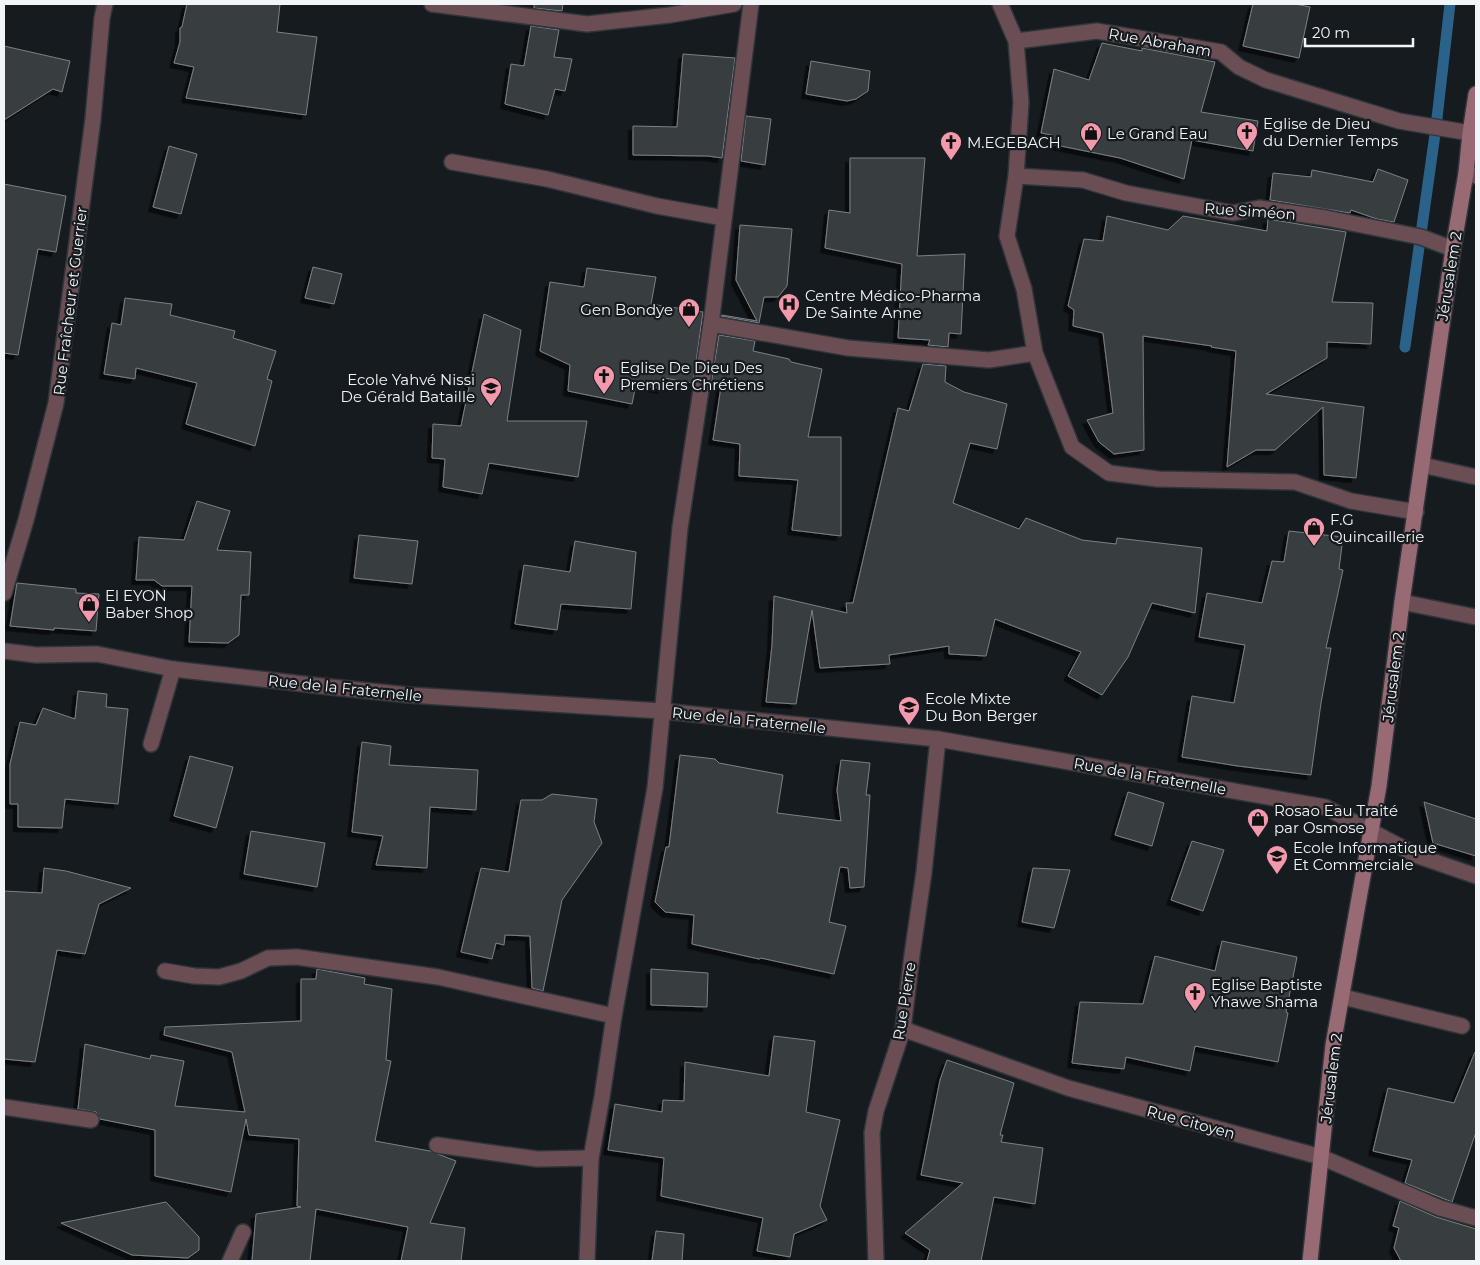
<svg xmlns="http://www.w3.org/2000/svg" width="1480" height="1265" font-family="Montserrat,sans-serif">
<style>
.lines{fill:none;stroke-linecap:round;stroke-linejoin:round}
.stream{stroke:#2b628a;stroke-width:11}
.building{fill:#373c41;stroke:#7a8187;filter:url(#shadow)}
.lane-casing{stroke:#30353a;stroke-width:18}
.street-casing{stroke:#30353a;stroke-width:18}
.secondary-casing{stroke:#30353a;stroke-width:18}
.lane{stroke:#6a4e53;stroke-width:15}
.street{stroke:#6a4e53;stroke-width:15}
.secondary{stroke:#986a73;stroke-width:15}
.labels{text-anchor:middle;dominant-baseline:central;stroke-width:4.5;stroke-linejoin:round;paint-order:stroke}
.street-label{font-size:15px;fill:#f1f5f8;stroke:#161b20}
.poi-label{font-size:15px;fill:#f1f5f8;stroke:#161b20;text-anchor:start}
</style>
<defs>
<filter id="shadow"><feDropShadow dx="-4.5" dy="4.5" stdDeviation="0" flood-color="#0009"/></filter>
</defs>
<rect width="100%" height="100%" fill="#161b20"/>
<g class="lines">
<!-- stream -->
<path class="stream" d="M1405,347L1436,127L1450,4"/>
</g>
<!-- building -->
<g class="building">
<path d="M187,4H280L277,32L317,37L306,115L186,98L194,67L174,63L180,42V28L182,27Z"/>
<path d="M534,4H563L562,11L534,8Z"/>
<path d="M1253,4H1295L1310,7L1299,58L1243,46Z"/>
<path d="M531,26L559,30L554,57L572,59L565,91L555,89L548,115L505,104L511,64L524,66Z"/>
<path d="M1102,43L1142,51V48L1215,62L1201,112L1258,121L1253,151L1192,140L1184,179L1120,158L1051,144L1052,135L1041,133L1054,69L1089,80Z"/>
<path d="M4,46L70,61L62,92L53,89L4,120Z"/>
<path d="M683,54L735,58L722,158L708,156L633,155V126L677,127Z"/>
<path d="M811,61L870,71L868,91L856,99L847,101L806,94Z"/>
<path d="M746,116L771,119L765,165L741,161Z"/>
<path d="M169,146L197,154L181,214L153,207Z"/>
<path d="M850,158H925L917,256L965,254L961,334L949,333L948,347L928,345L930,340L898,338L902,264L825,248L829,210L850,213Z"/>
<path d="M1378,169L1408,180L1394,222L1377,219L1351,210L1350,213L1270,200L1273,173L1311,177L1312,170L1373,182Z"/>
<path d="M4,184L66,196L56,252L38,249L18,355L4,353Z"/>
<path d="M1107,216L1168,230L1183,216L1267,231L1268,219L1346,232L1332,302L1373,303L1371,344L1327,342V358L1266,394L1364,407L1356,478L1324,475L1323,407L1275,450H1256L1227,467L1236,351L1211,347L1212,346L1143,336L1144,450L1114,454L1099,442L1087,420L1113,413L1103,333L1073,326L1074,310L1068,306L1084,239L1103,241Z"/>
<path d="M740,225L792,229L787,286L778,297H764L759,323L721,316L722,315L757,321L736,280Z"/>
<path d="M313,267L342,274L334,304L305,298Z"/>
<path d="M587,268L656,277L651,304L703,312L693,383L664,378L662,389L636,384L632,404L568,391L570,365L540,351L550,282L584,287Z"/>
<path d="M125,298L172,304L170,315L235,331L233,338L276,351L267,379L272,381L255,446L186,424L197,383L136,368L135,379L104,374L112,323L121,325Z"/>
<path d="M484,314L521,330L507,421H587L578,477L489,463L482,494L443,487L445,459L432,458L433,424L461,426Z"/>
<path d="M719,335L755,341L753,351L789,359L791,362L822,369L808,437H841V536L792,530L798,480L739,476L740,444L713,440L721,387L711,385Z"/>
<path d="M923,364L946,366L945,382L964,392L1007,404L997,449L970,443L953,503L1019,529L1026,518L1082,540L1116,544L1117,538L1202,548L1195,613L1152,603L1128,657L1102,695L1068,676L1081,652L995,619L986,656L949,654V646L889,655L890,664L820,668L812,610L796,704L766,702L772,645L774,596L847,613L846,603H853L898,408L909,411Z"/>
<path d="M197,501L230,511L217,550L251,552L249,595H241L239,635L228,643L189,642L192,586H162L154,580H136L139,537L184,540Z"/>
<path d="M1289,531L1343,537L1339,569L1343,570L1326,648H1331L1321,703L1311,775L1238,766L1182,757L1192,696L1234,703L1245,645L1199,637L1207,593L1262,603L1272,561L1284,562Z"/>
<path d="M359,535L418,541L412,584L354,578Z"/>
<path d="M575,541L636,552L631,609L561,604L557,630L515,624L524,565L570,572Z"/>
<path d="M17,583L76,589V593L99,594L96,631L54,628V630L10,626Z"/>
<path d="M78,691L107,694L106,707L128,709L118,804L65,799L62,828L18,827V804H10V764L20,722L36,725L43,708L75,719Z"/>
<path d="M362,742L391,746L389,765L478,770L476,810L430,807L427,868L376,865L383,836L352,832Z"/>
<path d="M680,755L715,759L719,763L783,775L777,813L841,821L837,790L841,760L870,763L866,795H870L864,887L850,888L848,868L840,867L829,922L846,926L834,974L761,958L759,959L692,944L694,915L665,912L655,902L666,847H669Z"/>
<path d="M190,756L233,767L216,828L174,816Z"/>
<path d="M1128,792L1164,803L1152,846L1115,835Z"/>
<path d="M552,794L597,799L594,822L602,843L562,900L543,991L532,988L530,936L505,935L504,945L496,943L492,959L461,952L481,868L509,872L521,800H542Z"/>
<path d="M1424,802L1476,819V856L1433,843Z"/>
<path d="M251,831L325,843L317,887L244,874Z"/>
<path d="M1192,841L1224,850L1203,911L1171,900Z"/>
<path d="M44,868L66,871L131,888L99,904L85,954L57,950L35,1062L4,1059V891L42,893Z"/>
<path d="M1033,868L1070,870L1054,928L1022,922Z"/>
<path d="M1222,941L1297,957L1286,1012L1288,1013L1278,1062L1195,1046L1190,1071L1126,1057L1124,1069L1072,1063L1080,1002L1143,1004L1155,956L1215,971Z"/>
<path d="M317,969L365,978L364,984L392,989L386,1060L391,1061L375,1141L430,1151L456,1161L430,1223L465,1228L461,1261H401L408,1227L316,1209L310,1261H252L256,1214L301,1207L297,1206L299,1139L249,1135L246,1119L231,1192L155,1176V1130L100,1119L96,1112L78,1109L85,1044L150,1059L151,1055L184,1061L175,1106L245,1112L232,1052L164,1035L165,1027L301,1021V979H316Z"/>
<path d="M651,969L708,973L707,1007L651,1005Z"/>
<path d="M774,1036L815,1041L806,1112L840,1120L820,1206L827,1220L794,1234L790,1257L757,1251L763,1218L661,1196L664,1158L608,1150L615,1104L662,1112L663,1100L684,1101L685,1062L769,1076Z"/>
<path d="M1475,1052H1476V1132L1452,1202L1405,1183L1412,1160L1373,1151L1388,1088L1454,1103Z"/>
<path d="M947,1060L1014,1083L1000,1135H1003L1001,1142L1043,1148L1035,1204L994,1197L981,1261H927L930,1250L905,1233L963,1183L921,1175L940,1080Z"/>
<path d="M1400,1201L1436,1217L1476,1229V1261H1401L1394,1248L1399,1228L1393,1226Z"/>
<path d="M166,1202L199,1237V1250L188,1258L132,1255L61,1223Z"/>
<path d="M656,1231L684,1234L682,1261H652Z"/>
</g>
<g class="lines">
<!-- lane casing -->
<g class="lane-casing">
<g id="lane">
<path d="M151,744L173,669"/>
<path d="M1343,997L1462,1026"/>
<path d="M4,1107L91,1120"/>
<path d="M230,1261L243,1232"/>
</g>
</g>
<!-- street casing -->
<g class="street-casing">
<g id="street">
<path d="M432,4L587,24L670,15L734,4"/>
<path d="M1000,4L1016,41L1021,102L1016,176L1007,236L1024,289L1035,353L1072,447L1109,473L1158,479L1295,482L1351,501L1416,512"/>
<path d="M1016,41L1097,31L1221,52L1239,67L1266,80L1399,121L1470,133"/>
<path d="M452,162L547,179L657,206L724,218"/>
<path d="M1466,173L1476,176"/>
<path d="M1016,176L1083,180L1126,193L1233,213L1259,208L1326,218L1421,237L1453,249"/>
<path d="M711,324L848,348L989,360L1035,353"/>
<path d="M1422,465L1476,477"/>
<path d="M4,593L26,520L56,403L93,119L102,18L105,4"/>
<path d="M1402,602L1476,617"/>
<path d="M4,651L36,655L97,654L173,669L321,686L409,695L662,711L938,739L1325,807L1418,856L1476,876"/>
<path d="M165,971L194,976L219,977L241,971L268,958L297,957L438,977L614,1016"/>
<path d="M903,1029L1068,1088L1321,1157L1440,1208L1476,1218"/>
<path d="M437,1145L537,1159L591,1158"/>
<path d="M587,1261L591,1158L602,1097L614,1016L655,788L680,528L711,324L751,4"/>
<path d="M876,1261L872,1133L876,1111L903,1029L912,955L924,872L938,739"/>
</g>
</g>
<!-- secondary casing -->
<g class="secondary-casing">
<path id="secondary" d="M1310,1261L1333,1045L1379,786L1402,602L1453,249L1466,173L1470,133L1476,94"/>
</g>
<!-- lane -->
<use href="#lane" class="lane"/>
<!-- street -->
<use href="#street" class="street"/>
<!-- secondary -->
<use href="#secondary" class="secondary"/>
</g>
<!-- icons -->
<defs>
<g id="church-pin" transform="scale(1.125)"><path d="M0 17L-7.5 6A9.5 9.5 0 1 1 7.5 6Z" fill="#f29aac" stroke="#161b20"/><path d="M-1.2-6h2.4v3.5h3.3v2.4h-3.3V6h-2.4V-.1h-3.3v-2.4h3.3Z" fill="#111"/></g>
<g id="shop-pin" transform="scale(1.125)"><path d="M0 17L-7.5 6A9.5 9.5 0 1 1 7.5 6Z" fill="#f29aac" stroke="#161b20"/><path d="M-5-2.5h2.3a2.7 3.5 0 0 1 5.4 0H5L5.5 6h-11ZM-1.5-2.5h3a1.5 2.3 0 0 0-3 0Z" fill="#111"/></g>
<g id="hospital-pin" transform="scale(1.125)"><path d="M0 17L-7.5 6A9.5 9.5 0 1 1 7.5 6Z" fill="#f29aac" stroke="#161b20"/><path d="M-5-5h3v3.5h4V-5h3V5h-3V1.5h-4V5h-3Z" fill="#111"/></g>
<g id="school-pin" transform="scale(1.125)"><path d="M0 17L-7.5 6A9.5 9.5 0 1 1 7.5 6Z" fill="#f29aac" stroke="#161b20"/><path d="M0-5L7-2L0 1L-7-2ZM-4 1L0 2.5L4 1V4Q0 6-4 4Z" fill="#111"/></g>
<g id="university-pin" transform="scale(1.125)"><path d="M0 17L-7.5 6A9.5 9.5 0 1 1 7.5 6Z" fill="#f29aac" stroke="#161b20"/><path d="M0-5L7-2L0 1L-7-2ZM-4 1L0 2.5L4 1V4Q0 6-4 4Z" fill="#111"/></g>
</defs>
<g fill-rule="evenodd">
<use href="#church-pin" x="1247" y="132"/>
<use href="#shop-pin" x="1091" y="133"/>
<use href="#church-pin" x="951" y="142"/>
<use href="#hospital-pin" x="789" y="304"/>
<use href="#shop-pin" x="689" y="309"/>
<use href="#church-pin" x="604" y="376"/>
<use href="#school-pin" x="491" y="388"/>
<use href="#shop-pin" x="1314" y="528"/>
<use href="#shop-pin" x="89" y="604"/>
<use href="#school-pin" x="909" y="707"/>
<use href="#shop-pin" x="1258" y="819"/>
<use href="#university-pin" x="1277" y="856"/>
<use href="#church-pin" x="1195" y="993"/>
</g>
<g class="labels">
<!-- street labels -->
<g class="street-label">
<text transform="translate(1160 42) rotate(10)">Rue Abraham</text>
<text transform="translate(1250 211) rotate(4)">Rue Siméon</text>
<text transform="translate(1449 276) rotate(-81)">Jérusalem 2</text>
<text transform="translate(70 301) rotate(-83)">Rue Fraîcheur et Guerrier</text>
<text transform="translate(1393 677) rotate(-83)">Jérusalem 2</text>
<text transform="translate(345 688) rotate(6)">Rue de la Fraternelle</text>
<text transform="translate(749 720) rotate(6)">Rue de la Fraternelle</text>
<text transform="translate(1150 776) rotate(10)">Rue de la Fraternelle</text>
<text transform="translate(904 1001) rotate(-81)">Rue Pierre</text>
<text transform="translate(1331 1078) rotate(-83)">Jérusalem 2</text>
<text transform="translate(1191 1122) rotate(15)">Rue Citoyen</text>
</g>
<!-- poi labels -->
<g class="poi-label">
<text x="1263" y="123">Eglise de Dieu<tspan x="1263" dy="17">du Dernier Temps</tspan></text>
<text x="1107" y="133">Le Grand Eau</text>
<text x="967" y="142">M.EGEBACH</text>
<text x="805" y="295">Centre Médico-Pharma<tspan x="805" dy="17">De Sainte Anne</tspan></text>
<text x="673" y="309" text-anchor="end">Gen Bondye</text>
<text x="620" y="367">Eglise De Dieu Des<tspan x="620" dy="17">Premiers Chrétiens</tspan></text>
<text x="475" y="379" text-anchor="end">Ecole Yahvé Nissi<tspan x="475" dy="17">De Gérald Bataille</tspan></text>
<text x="1330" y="519">F.G<tspan x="1330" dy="17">Quincaillerie</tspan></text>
<text x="105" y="595">El EYON<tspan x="105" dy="17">Baber Shop</tspan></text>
<text x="925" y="698">Ecole Mixte<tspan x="925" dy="17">Du Bon Berger</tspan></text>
<text x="1274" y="810">Rosao Eau Traité<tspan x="1274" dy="17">par Osmose</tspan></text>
<text x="1293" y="847">Ecole Informatique<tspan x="1293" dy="17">Et Commerciale</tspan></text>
<text x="1211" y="984">Eglise Baptiste<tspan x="1211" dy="17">Yhawe Shama</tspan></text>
</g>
</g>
<!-- border -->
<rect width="1480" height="1265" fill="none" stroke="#f1f5f8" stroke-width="10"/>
<!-- scale -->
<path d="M1305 38v8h108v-8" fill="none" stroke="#f1f5f8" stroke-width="2.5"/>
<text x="1312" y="38" font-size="15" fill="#f1f5f8" stroke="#161b20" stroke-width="4" paint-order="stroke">20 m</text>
</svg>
